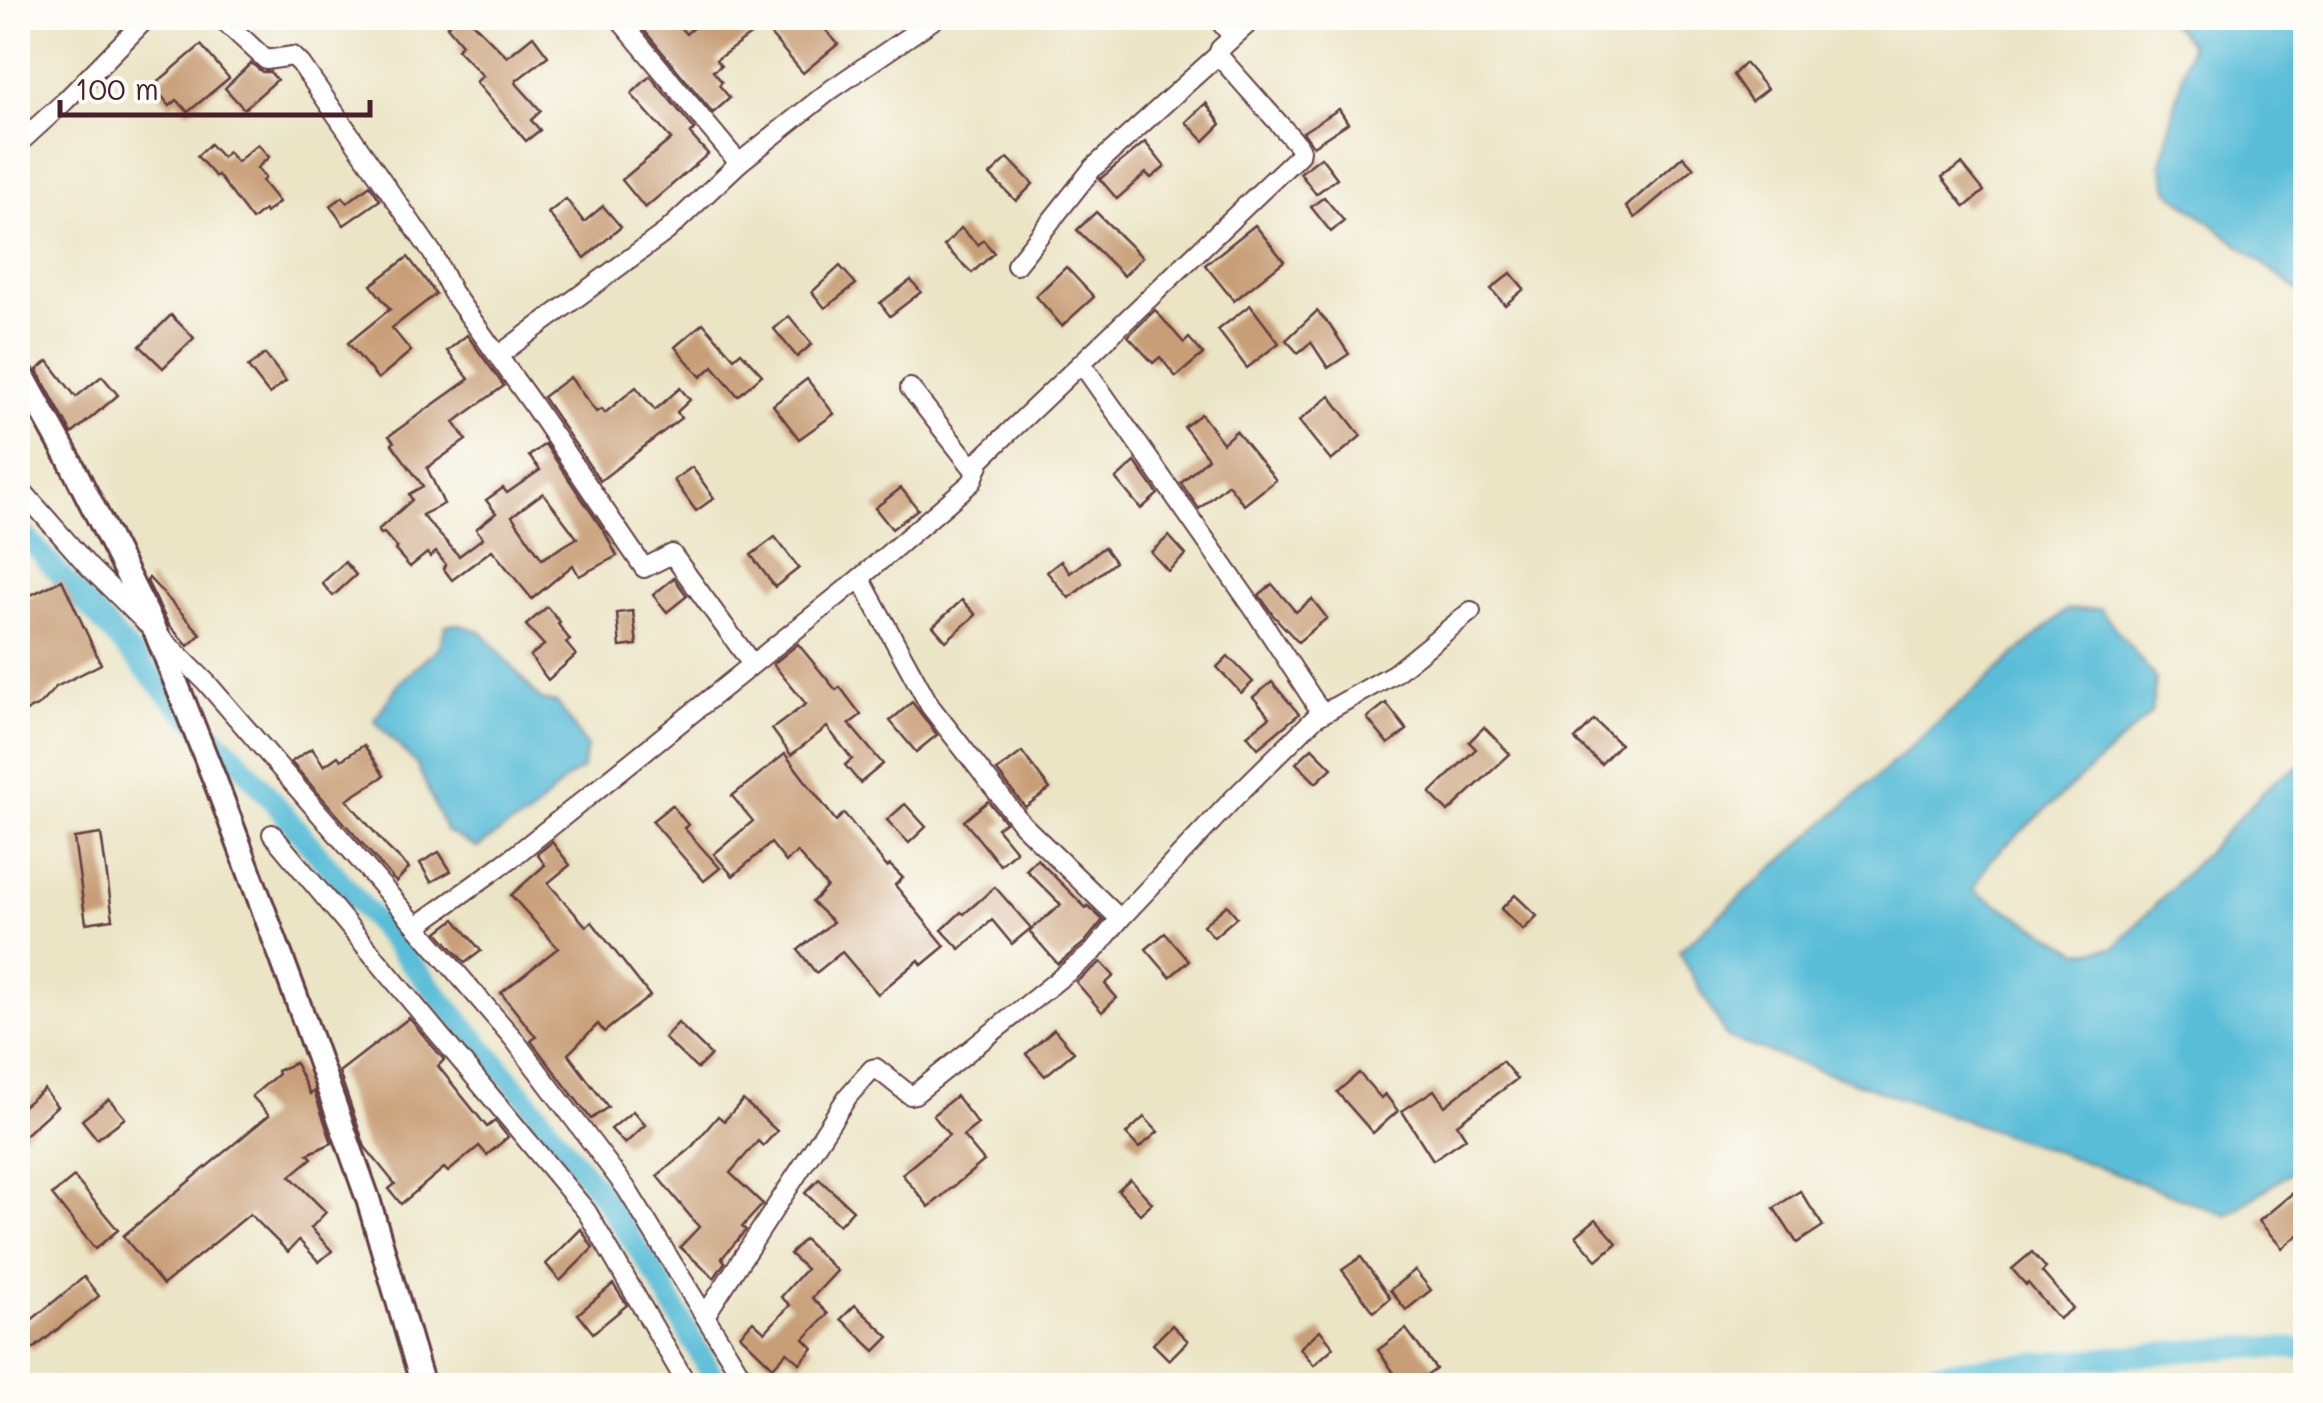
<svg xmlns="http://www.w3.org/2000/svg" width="2323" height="1403" font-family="Mali,sans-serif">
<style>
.water{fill:#5abdd8;stroke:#526e82;stroke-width:2.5}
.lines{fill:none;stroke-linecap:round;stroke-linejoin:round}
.canal{stroke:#5abdd8;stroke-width:22}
.building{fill:#c89e77;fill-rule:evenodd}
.minor-casing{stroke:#623d42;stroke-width:22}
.tertiary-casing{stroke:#623d42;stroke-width:28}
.minor{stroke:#fff;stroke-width:18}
.tertiary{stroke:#fff;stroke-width:22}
</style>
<rect width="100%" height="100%" fill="#fdfcf7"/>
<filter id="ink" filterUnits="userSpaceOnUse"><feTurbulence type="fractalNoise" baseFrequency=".01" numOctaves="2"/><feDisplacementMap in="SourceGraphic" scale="20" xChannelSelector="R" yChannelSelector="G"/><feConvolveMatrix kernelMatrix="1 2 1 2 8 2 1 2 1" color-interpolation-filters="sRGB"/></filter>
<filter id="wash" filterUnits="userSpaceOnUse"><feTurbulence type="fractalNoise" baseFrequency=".0048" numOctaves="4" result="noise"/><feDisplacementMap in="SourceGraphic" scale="40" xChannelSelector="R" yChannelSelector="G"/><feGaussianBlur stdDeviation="2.25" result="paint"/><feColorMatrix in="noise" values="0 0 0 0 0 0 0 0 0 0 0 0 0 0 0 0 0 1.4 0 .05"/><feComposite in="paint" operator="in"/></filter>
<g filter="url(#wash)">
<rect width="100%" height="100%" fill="#ebe4c5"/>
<!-- water -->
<g class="water">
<path d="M2162,18H2305V296L2169,191L2161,163L2190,45L2178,29Z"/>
<path d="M2100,609L2156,679L2151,714L1991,859L1973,890L2080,952L2114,948L2276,779L2305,764V1163L2227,1215L2068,1156L1727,1038L1679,951L2066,610Z"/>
<path d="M456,624L481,631L541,700L557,703L587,747L582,769L566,779L528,817L506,828L477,848L446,831L417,765L374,720L400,682L440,646L446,625Z"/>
</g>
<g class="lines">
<!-- canal -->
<g class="canal">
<path d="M18,528L172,699L233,754L528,1101L601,1195L656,1275L718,1386"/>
<path d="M1812,1386L1989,1367L2240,1347L2306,1349"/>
</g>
</g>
<g id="blocks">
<!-- building -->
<g class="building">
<path d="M457,18H468L507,57L533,36L548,56L517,80L516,83L541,111L531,120L540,130L526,141L476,82L483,76L457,49L462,44L447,26Z"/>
<path d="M634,18H672L686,34L704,18H815L838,44L803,73L763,26L716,60L721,66L713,71L722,82L719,85L730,98L713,113Z"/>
<path d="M201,45L229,78L188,112L177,100L170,106L153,86Z"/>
<path d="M251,63L262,72H270L277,80L244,109L225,88Z"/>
<path d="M1745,63L1767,89L1751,101L1733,75Z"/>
<path d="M650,76L695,130L690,134L708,154L645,208L622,180L671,139L631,94Z"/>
<path d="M1206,103L1221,124L1204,141L1186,122Z"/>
<path d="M1339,109L1348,123L1313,146L1303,132Z"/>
<path d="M1145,142L1165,167L1151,178L1146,173L1117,199L1100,179Z"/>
<path d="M210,144L222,157L228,152L237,162L258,144L269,157L257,168L265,178L262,181L279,202L266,213L264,210L252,220L218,175L216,177L197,156Z"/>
<path d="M1683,156L1694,168L1635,218L1626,207Z"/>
<path d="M1321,157L1337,178L1316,194L1300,173Z"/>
<path d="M1008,158L1033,184L1016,201L990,175Z"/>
<path d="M1962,164L1984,191L1965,207L1942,177Z"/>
<path d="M370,185L380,200L344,225L330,206L343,197L347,203Z"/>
<path d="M1324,197L1344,221L1331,232L1311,207Z"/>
<path d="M566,199L584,222L603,206L621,227L585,258L548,213Z"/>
<path d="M1096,212L1142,257L1124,276L1077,230Z"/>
<path d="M1255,225L1284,261L1234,301L1205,265Z"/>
<path d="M961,228L978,245L983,240L994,253L972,273L944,246Z"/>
<path d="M408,257L436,294L392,328L411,351L378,379L348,343L390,309L371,285Z"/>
<path d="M840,266L856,284L825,308L812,292Z"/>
<path d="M1066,267L1094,297L1062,326L1036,296Z"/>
<path d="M1511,273L1524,289L1505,305L1491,289Z"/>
<path d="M911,280L921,292L890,316L880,303Z"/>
<path d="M1250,305L1279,343L1247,368L1218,330Z"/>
<path d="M1155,310L1184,343L1189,338L1203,354L1176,377L1160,357L1153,363L1128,336Z"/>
<path d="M1317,311L1329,324L1349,354L1328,368L1311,342L1298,353L1286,340Z"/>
<path d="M171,315L194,338L163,368L140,346Z"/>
<path d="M789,316L812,344L797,357L774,329Z"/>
<path d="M703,323L734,358L741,352L762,375L738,396L713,366L701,377L675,347Z"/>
<path d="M467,335L504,386L454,422L466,440L427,468L444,504L422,515L459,556L483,538L476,529L496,513L486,500L503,488L507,493L540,470L529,456L545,444L605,533L617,556L579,576L573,565L532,599L492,550L452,580L443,568L446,565L436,552L430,557L427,553L410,567L395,550L397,548L384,533L381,534L378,530L412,500L409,494L423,486L392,444L394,442L389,436L469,379L447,351ZM543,493L577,538L542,559L512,516Z"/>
<path d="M265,354L286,381L269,394L248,367Z"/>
<path d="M48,361L76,397L102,376L118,395L72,434L37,370Z"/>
<path d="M570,377L596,412L602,409L605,413L636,387L655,410L680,388L690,400L677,412L681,418L600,481L543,397Z"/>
<path d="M807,379L834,414L799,439L773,405Z"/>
<path d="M1330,396L1361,436L1331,461L1299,421Z"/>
<path d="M1201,414L1223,443L1236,431L1276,480L1244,505L1228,484L1199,509L1181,483L1208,458L1184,427Z"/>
<path d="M1135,462L1158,494L1141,509L1116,479Z"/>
<path d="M692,467L714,498L696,511L674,480Z"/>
<path d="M901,488L918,509L892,529L875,508Z"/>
<path d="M1169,536L1186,555L1168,571L1151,552Z"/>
<path d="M775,537L799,568L775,587L751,555Z"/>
<path d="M1104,547L1115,562L1069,598L1047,572L1061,561L1070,573Z"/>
<path d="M345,562L356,575L333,596L322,583Z"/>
<path d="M149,578L201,634L188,646L169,625L147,581Z"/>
<path d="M674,578L687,596L667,612L653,595Z"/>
<path d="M62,580L101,664L56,687L39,705L18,715V601Z"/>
<path d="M1272,584L1296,612L1312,599L1327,618L1298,642L1273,615L1259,595Z"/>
<path d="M962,600L976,615L946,641L933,626Z"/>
<path d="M547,607L560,622L558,624L570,640L566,643L576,655L548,680L530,656L544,645L526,625Z"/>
<path d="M633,611L637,645L620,647L617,613Z"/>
<path d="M798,644L836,690L840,687L861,715L849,724L883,764L860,783L845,765L852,759L827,727L791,755L772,729L806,704L773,664Z"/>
<path d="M1228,656L1253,682L1241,693L1217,667Z"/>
<path d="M1272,682L1299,714L1258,748L1247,735L1270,717L1253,697Z"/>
<path d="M912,702L937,735L916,752L890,721Z"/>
<path d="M1386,703L1407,730L1388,744L1367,718Z"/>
<path d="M1594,720L1620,744L1601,764L1575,740Z"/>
<path d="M1484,727L1510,754L1448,812L1430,793L1476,749L1469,742Z"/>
<path d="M364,745L384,776L347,800L387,847L409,868L396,882L291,762L312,748L324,766L338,756L341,760Z"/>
<path d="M1312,748L1332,768L1316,783L1296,763Z"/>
<path d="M1022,752L1050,789L1025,807L997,771Z"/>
<path d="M785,754L836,821L844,813L887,867L890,865L903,878L895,885L945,946L922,965L919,960L878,994L842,952L816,973L798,950L833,922L812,902L827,887L797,852L786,862L771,843L733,876L714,854L753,821L732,796Z"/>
<path d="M988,801L1005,822L997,828L1016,851L1000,865L964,821Z"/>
<path d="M905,804L926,827L909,843L887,820Z"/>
<path d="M672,805L688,825L684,828L720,868L704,881L652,821Z"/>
<path d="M101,834L113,919L86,923L74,838Z"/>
<path d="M552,842L570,865L548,883L586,926L592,922L650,996L604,1032L598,1024L568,1054L608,1107L591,1119L531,1041L536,1037L501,993L558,948L511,895L545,865L537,854Z"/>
<path d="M439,852L451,871L431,882L420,863Z"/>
<path d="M1037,859L1086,908L1088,906L1103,920L1084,943L1058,964L1029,931L1061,905L1026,870Z"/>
<path d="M995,887L1031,928L1012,944L992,920L960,949L942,930L961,912L964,914Z"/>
<path d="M1515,895L1537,916L1523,930L1501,909Z"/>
<path d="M1227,905L1237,917L1214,937L1203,925Z"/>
<path d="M455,919L481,951L465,963L438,932Z"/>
<path d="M1165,933L1189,961L1170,977L1146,949Z"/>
<path d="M1101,962L1114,976L1105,984L1117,998L1102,1012L1076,982Z"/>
<path d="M409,1018L444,1060L438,1066L487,1127L495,1121L508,1137L487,1155L479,1146L448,1172L444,1168L401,1204L389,1189L395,1184L365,1147L339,1072Z"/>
<path d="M678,1023L711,1055L697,1069L664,1038Z"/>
<path d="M1054,1029L1074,1052L1045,1076L1026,1054Z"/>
<path d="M1502,1061L1517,1079L1457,1124L1466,1138L1433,1160L1402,1111L1434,1090L1445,1106Z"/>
<path d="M295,1063L310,1094L314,1091L332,1143L308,1154L312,1158L290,1176L326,1212L311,1228L332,1251L319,1262L299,1240L288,1252L250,1214L163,1285L123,1236L269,1115L252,1096L278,1074L277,1071Z"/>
<path d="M1359,1073L1381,1098L1385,1094L1398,1111L1373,1133L1337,1092Z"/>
<path d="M44,1089L57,1106L18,1141V1110Z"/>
<path d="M956,1096L978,1124L963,1136L984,1161L929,1207L902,1174L949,1135L933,1115Z"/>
<path d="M109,1099L125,1118L97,1139L82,1120Z"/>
<path d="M743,1100L777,1131L763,1146L758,1141L730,1173L763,1204L742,1227L746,1230L722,1258L725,1262L714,1278L680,1247L699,1227L657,1176L689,1150L718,1116L724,1121Z"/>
<path d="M633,1111L645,1125L625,1144L611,1129Z"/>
<path d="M1144,1117L1158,1132L1139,1148L1126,1134Z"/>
<path d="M74,1177L118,1230L95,1249L52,1195Z"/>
<path d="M819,1179L853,1210L839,1225L805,1193Z"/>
<path d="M1130,1179L1152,1203L1140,1214L1118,1190Z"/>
<path d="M1800,1191L1823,1226L1797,1243L1774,1208Z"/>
<path d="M2294,1192L2306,1206V1229L2282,1248L2259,1221Z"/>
<path d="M1596,1219L1617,1243L1597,1260L1576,1236Z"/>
<path d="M581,1229L593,1248L560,1281L546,1264Z"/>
<path d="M804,1239L837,1271L812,1298L828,1314L804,1339L813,1348L800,1363L787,1352L773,1367L740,1335L753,1321L765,1332L790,1305L781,1297L806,1269L790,1254Z"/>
<path d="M2032,1252L2046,1268L2042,1272L2073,1308L2059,1319L2028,1283L2026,1285L2012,1269Z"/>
<path d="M1361,1257L1390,1298L1374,1312L1342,1270Z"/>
<path d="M1415,1270L1431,1290L1406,1310L1390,1290Z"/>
<path d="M84,1277L99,1296L32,1350L18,1331Z"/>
<path d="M613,1284L627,1305L593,1333L578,1314Z"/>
<path d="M855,1305L889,1337L875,1351L841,1319Z"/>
<path d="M1172,1325L1188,1341L1169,1360L1153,1344Z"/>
<path d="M1406,1329L1436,1369L1413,1386H1403L1378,1350Z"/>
<path d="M1320,1330L1334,1347L1314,1365L1300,1348Z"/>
</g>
</g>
</g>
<g filter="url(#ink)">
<use href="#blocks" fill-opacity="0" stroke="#623d42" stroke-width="2.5"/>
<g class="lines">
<!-- minor casing -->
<g class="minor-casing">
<g id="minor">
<path d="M221,18L266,60L293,56L301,64L433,254L452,292L531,402L644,568L672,554L752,664"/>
<path d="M618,18L739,163"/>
<path d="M1217,18L1232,36"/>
<path d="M18,144L65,101L147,18"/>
<path d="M1016,265L1093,168L1218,55"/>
<path d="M499,355L667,231L739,163L832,89L936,18"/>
<path d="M1082,364L1254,609L1321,712"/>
<path d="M910,388L976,472"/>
<path d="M18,486L89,567L206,682L513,1038L626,1188L748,1386"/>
<path d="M860,578L930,706L1022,824L1120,919"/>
<path d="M272,834L587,1212L688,1386"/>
<path d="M417,926L513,857L860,578L972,482L981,459L1299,155L1300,150L1297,144L1218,55L1220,49L1254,18"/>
<path d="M706,1314L848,1096L872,1069L876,1068L910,1095L915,1094L1093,952L1120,919L1235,797L1315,718L1395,673L1471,611"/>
</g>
</g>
<!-- tertiary casing -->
<g class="tertiary-casing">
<path id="tertiary" d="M18,367L70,461L155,630L216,783L295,994L368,1199L423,1386"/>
</g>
<!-- minor -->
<use href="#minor" class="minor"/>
<!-- tertiary -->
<use href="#tertiary" class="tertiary"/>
</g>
</g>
<!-- margin -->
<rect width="2323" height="1403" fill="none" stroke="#fdfcf7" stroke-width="60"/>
<!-- scale -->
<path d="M60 100v15h310v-15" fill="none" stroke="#4a1f2b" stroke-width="5"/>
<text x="75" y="100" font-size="30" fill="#4a1f2b" stroke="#fdfcf7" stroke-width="8" paint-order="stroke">100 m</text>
</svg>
